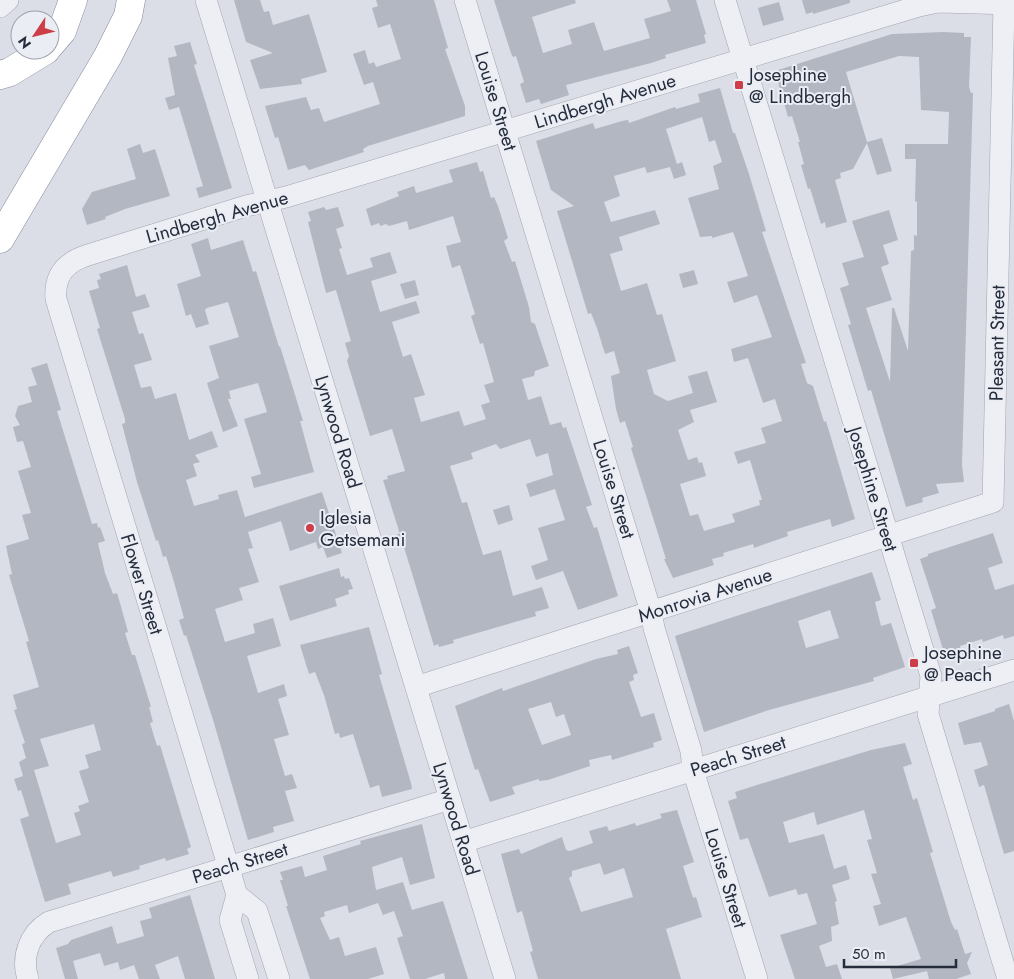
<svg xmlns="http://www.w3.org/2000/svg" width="1014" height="979" font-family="Jost,sans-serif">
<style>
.building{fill:#b3b7c2;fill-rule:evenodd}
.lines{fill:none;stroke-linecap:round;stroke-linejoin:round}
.minor-casing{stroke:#a1a5b0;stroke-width:22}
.highway-casing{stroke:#838b9c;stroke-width:29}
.minor{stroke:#eeeff4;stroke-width:21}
.highway{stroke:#fff;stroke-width:28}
.poi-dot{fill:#cd3e48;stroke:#eaedf4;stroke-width:2}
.labels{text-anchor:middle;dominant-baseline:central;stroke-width:4;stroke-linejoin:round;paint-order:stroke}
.poi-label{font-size:19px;fill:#252c3c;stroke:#eaedf4;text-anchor:start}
.street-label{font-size:19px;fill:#252c3c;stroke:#eaedf4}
</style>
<rect width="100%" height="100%" fill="#dbdee6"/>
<!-- building -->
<g class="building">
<path d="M234,0H260L264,12L269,11L273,25L309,14L327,72L301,79L302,84L260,89L250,60L273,53L246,42Z"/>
<path d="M376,0H434L448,48L445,49L465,106V116L368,146L363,149L364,152L309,170L305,165L288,170L278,137L275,138L265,106L306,97L311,110L319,108L324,122L380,104L373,82L364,85L353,54L365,50L369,64L374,62L376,67L401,59L390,24L378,28L372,8L378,6Z"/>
<path d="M494,0H575L576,3L532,17L543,53L572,44L568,30L594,22L604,51L650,38L644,19L671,11L667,0H696L706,34L704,35L706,43L665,55L666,58L651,63L566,85L569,95L541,104L539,99L526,103L520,84L524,82L516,56L513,57L511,53Z"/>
<path d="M802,0H850V3L813,14V12L806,14Z"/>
<path d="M779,2L784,20L763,26L758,8Z"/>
<path d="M944,32L964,33V37H971L969,87L971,93H973L962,465L964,482L936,484L939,493L922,498L923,502L906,507L871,390L868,391L848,325L851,324L840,288L849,285L842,263L864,257L852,221L889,210L898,240L883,245L889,264L881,267L892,300L866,308L890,382L892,308H894L908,351L911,251L914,250V235L917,236V202L915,201L916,159H905V144H948L949,112L921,110L919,57L899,56L846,72L867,142L882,138L892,171L877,175L867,143L853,169L840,173L841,178L835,180L847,222L826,228L825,222L821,224L810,188L808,189L801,165L804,164L798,142H800L792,116L788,117L775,71L892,34Z"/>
<path d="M190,42L197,64L194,65L232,188L199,198L196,188L203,186L179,107L169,110L165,98L175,95L168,58L177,56L174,46Z"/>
<path d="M720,88L733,133H735L749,174L766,231L762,232L804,357L806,363L801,364L807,383L813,386L824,422L826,421L855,519L832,527L830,519L787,532L788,536L765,544L754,548L753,544L723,553L724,556L712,559L714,565L673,578L664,559H666L631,448L633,447L625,421L620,423L616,409L611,376L620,373L614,351L605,354L597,328L591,313L588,314L557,211L574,206L551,190L536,141L593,123L595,129L622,121L628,120L629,123L675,107L676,109L700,102L698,94ZM702,117L709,142L715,140L722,162L713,166L719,189L688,198L700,237L712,236V238L733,232L736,240L748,276L727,282L734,303L757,295L772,337L731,349L734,362L748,358L763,403L775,399L782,421L761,428L766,443L734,452L738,464L750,460L762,500H759L760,505L732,514L735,522L704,531L698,514L690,516L680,484L706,476L702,462L699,463L697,457L688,460L678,430L694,422L690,410L717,402L707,371L688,376L693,393L668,401L654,394L647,370L676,361L662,314L657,315L647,283L621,291L610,254L623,250L619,237L660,224L655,210L611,222L604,202L620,196L614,176L645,167L647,173L670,167L674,179L686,175L682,162L677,164L666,129Z"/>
<path d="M140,144L143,153L155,149L170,196L125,209L105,217L106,219L87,225L82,209L92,192L136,179L127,149Z"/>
<path d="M477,162L480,172L483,171L491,198L494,197L498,206L508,238L504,241L512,262L515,261L529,307L531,322L535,324L549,366L535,371L534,376L522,379L528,400L541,396L550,425L561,422L563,428L566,427L592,505L586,507L594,528L597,527L618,596L578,610L563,571L536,580L531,566L548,560L538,528L565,520L555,489L530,497L526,484L553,475L548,453L536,457L530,439L500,449L496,444L471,453L473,459L450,466L462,503L467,502L483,555L501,550L513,596L542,587L549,608L535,612L536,616L453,640L454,643L439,647L438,644L434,646L404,547L401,548L397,534H400L383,480L388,479L387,476L405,471L392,429L370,436L347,361L349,356L345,343L351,341L336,290L326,293L308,222L311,221L308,212L324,207L326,210L338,207L344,226L336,229L342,248L339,249L347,275L373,267L370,258L390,252L397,273L371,281L380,312L416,301L420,313L392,322L403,357L411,354L425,395L414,398L421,422L459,411L464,426L486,419L481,405L490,402L484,385L494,382L483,343L480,344L471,316L475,314L460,265L452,268L446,246L461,242L453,216L409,230L407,221L389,226L386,224L380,226L379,223L371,226L366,209L399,196L397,192L414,186L416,193L453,182L449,170Z"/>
<path d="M208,238L211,250L243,240L253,272L256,271L279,347L280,346L303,421H300L314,472L254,488L251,477L261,474L244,419L267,412L258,383L229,391L231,399H228L238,426L223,432L207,383L219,378L209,346L239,337L228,302L207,308L205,310L209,324L196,328L191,314L186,316L177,284L201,276L191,244Z"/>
<path d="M127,265L136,297L145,294L150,307L132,312L139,334L143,333L152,360L134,365L141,388L151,386L155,399L176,393L189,440L212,431L218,447L195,455L200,462L193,464L197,476L186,480L194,506L219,499L218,495L237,490L245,517L322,492L342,553L327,558L323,547L318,549L316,542L290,551L281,521L248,532L253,548L248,549L259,582L239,588L243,600L215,609L225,642L255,633L253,624L273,618L281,646L247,656L258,693L284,684L287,696L278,699L289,735L274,739L285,776L292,774L297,788L285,791L294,821L273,827L274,832L248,840L214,723L186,635L184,636L179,620L184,618L174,582L166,556L163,557L158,540L156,541L137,482L122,424L125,423V419L97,329L100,328L89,291L99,288L97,280L101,279L99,274Z"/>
<path d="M694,270L698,284L683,288L679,274Z"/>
<path d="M415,280L419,295L405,299L400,284Z"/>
<path d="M47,363L59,403L61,410L57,411L92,524L97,523L98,528L100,527L105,541L98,543L105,573L113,594L117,593L120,603L128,632L125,633L132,655H135L151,707H149L153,722L150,723L157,746L160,745L191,847L187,849L189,854L166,861L165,858L139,866L140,869L113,877L111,871L68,884L71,894L45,902L20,819L29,816L21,790L18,791L14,779L23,776L19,762L26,758L22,744L25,743L14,710L17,709L13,695L39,687L26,642L29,641L9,575L12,574L6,546L29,539L22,515L31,513L18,471L31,467L23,441L17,442L13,427L20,425L15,416L18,406L32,402L28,387L37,385L31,368ZM94,724L101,750L85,755L89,768L79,771L89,802L78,806L80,811L74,813L81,835L56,843L34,770L49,766L40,739Z"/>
<path d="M509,505L513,520L498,525L493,510Z"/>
<path d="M993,533L1003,563L988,568L995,590L1014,584V636L1004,639L1003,635L983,642L982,639L960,646L961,651L945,656L931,610L936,608L920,559L928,556V554Z"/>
<path d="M339,568L341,577L344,576L345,579L349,578L353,589L348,590L349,594L335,599L337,606L290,621L279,586Z"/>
<path d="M872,572L881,600L875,602L881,626L891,623L905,667L873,678L874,681L769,710L704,732L675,636ZM830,610L839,638L806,648L798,621Z"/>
<path d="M369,627L382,674L379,675L411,783L412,789L382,797L379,785L370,788L353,734L340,738L339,733L335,734L324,695L315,672L309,674L300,645Z"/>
<path d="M629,646L638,673L633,675L634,680L629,682L641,717L654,713L662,740L653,743L654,747L612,760L611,755L589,760L590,766L548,780L539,781V779L512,787L515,794L490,802L478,769L475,770L455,706L502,688L503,691L506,690L596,659L618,654L617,650ZM551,702L556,717L564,714L571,735L542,745L528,709Z"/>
<path d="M1009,704L1014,721V851L1004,854L984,785L979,787L974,770L988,765L981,742L964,745L958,723L995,711V709Z"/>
<path d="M905,743L912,764L903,767L913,800L917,798L933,852L930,853L951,922L955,930L957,929L965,954L972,952L967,963L971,974L956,979H929L927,971L893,979L890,968L921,959L906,917L879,926L873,906L881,904L871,874L877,873L867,840L872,839L864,810L817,825L814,812L783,822L789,843L824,834L834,869L846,865L850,879L832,885L837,901L835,902L839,924L831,927L832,941L819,946L826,967L837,964L842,979H795L780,935L817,924L807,893L798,895L796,889L769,897L748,838L740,840L728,801L737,798L735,792L760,784L871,750Z"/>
<path d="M677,810L694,862L683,866L693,898L696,897L702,917L666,929L681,979H538L530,952L533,951L522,911L517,913L501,854L519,849L521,854L562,837L566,850L570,851L593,843L589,831L607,826L609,831L635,823L636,826L662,818L660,814ZM600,863L604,875L624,868L633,897L581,912L569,878L572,876V871Z"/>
<path d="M422,824L435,878L410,885L402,857L372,867L376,890L403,882L412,910L443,901L468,979H445L444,973L425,979H410L397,938L403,936L394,911L383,915L378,903L349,913L347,905L324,912L325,916L320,918L330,940L339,937L345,956L376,947L384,974L368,979H310L286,906H288L280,880H283L280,872L302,866L305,877L327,870L323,856L361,844L360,841Z"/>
<path d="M190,895L215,979H185L178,956L155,965L160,979H139L134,965L120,970L118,962L104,966L100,953L73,961L78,979H65L56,948L68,944L71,940L112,926L117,944L144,936L140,921L152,918L149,908Z"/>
</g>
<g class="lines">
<!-- minor casing -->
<g class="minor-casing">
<g id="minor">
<path d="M206,0L505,979"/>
<path d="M465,0L651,612L654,628L691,751L693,770L757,979"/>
<path d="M725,0L931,676L928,714L1008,979"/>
<path d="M0,7L8,0"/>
<path d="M416,687L993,502L1004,4"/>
<path d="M463,842L1014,670"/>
<path d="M237,895L257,911L279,979"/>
<path d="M28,979C21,957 29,934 49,922L450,799"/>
<path d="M248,979L230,920L237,895L56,299C54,275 66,262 88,255L246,206L286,197L919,6L938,2L1014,4"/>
</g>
</g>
<!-- highway casing -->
<g class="highway-casing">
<g id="highway">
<path d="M50,45L62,31L73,0"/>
<path d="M0,75L10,72L46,50"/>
<path d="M0,239L108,56L128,16L131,0"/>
</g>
</g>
<!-- minor -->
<use href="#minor" class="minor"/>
<!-- highway -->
<use href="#highway" class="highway"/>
</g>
<!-- markers -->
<g class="poi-dot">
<rect x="734" y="80" width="10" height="10" rx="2.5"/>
<circle cx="310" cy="528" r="5"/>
<rect x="909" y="658" width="10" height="10" rx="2.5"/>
</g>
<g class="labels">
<!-- poi labels -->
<g class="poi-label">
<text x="749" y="74">Josephine<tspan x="749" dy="22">@ Lindbergh</tspan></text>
<text x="320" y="517">Iglesia<tspan x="320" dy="22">Getsemani</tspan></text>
<text x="924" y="652">Josephine<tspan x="924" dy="22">@ Peach</tspan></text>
</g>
<!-- street labels -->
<g class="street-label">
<text transform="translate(496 101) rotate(73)">Louise Street</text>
<text transform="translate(605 101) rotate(-17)">Lindbergh Avenue</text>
<text transform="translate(217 217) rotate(-16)">Lindbergh Avenue</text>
<text transform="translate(997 343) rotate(-89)">Pleasant Street</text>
<text transform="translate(338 432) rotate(73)">Lynwood Road</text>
<text transform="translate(614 489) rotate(73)">Louise Street</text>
<text transform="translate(873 489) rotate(73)">Josephine Street</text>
<text transform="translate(142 584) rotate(73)">Flower Street</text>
<text transform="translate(705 595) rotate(-18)">Monrovia Avenue</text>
<text transform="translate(738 756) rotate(-17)">Peach Street</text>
<text transform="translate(456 819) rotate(73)">Lynwood Road</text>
<text transform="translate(240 863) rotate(-17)">Peach Street</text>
<text transform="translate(726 878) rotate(73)">Louise Street</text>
</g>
</g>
<!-- north arrow -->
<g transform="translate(35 35) rotate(235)"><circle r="24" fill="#eaedf4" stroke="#9ba0aa"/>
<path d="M0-4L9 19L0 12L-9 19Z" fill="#cd3e48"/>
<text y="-8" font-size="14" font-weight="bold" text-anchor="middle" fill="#252c3c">N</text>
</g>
<!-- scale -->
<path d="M844 959v8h112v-8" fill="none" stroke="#252c3c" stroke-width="2.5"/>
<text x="852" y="959" font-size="15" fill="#252c3c" stroke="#eaedf4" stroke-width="4" paint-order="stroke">50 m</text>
</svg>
